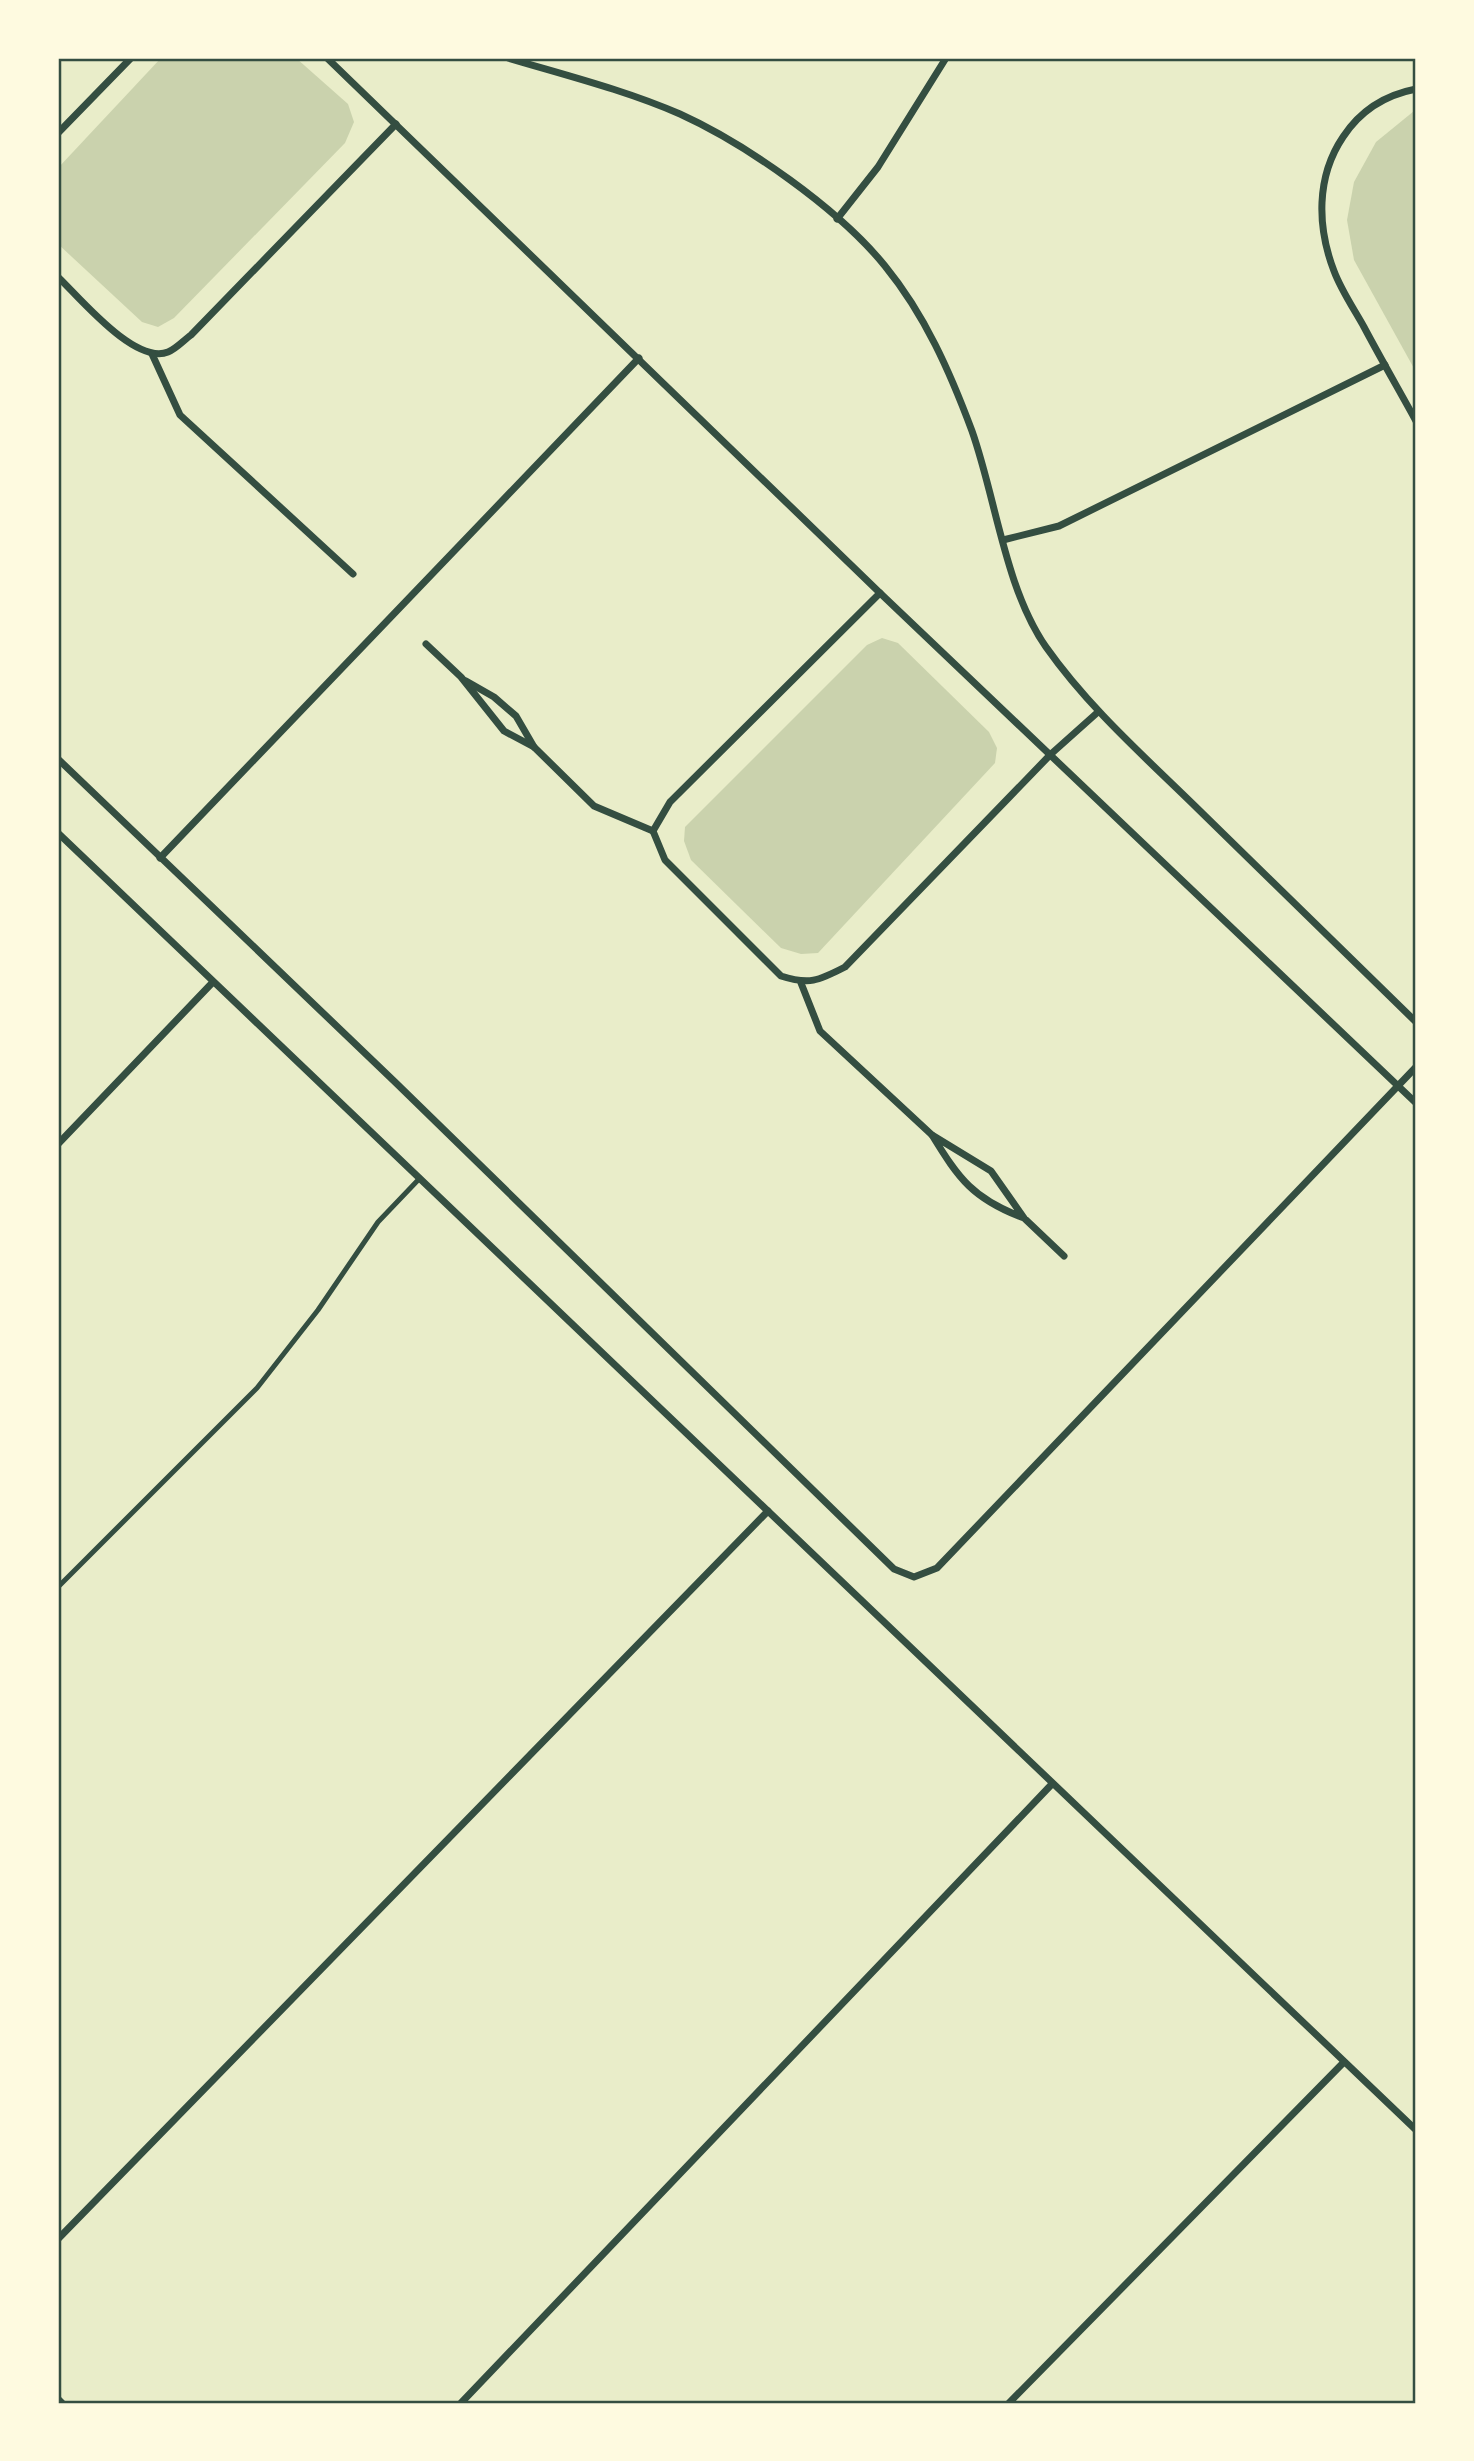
<svg xmlns="http://www.w3.org/2000/svg" width="1474" height="2461" font-family="'Noto Serif',serif">
<style>
.green{fill:#cad2ad}
.lines{fill:none;stroke-linecap:round;stroke-linejoin:round}
.service{stroke:#344e41;stroke-width:5}
.minor{stroke:#344e41;stroke-width:7}
.neatline{fill:none;stroke:#344e41;stroke-width:2.5}
</style>
<rect width="100%" height="100%" fill="#e9edc9"/>
<!-- green -->
<g class="green">
<path d="M161,58H296L348,104L354,122L345,143L174,318L158,327L142,322L58,244V168Z"/>
<path d="M1414,111H1416V372L1354,260L1347,220L1354,182L1376,142Z"/>
<path d="M882,638L898,643L989,732L997,748L995,763L818,953L801,954L781,948L691,860L684,841L685,827L867,645Z"/>
</g>
<g class="lines">
<!-- service -->
<path class="service" d="M58,1587L257,1388L318,1310L378,1222L420,1178"/>
<!-- minor -->
<g class="minor">
<path d="M327,58L880,593L1416,1103"/>
<path d="M508,58C565,75 625,90 680,114C746,144 839,209 885,266C925,315 950,372 972,431C996,499 1005,588 1046,647C1089,708 1145,757 1198,809C1271,880 1343,951 1416,1022"/>
<path d="M1416,89C1385,95 1360,111 1343,137C1316,177 1317,227 1334,271C1341,290 1354,309 1364,327C1381,359 1399,390 1416,421"/>
<path d="M58,133L131,58"/>
<path d="M837,219L878,167L946,58"/>
<path d="M58,277C80,298 135,365 168,352C176,349 184,340 191,335L396,124"/>
<path d="M152,354L180,415L353,574"/>
<path d="M1003,540L1059,526L1385,365"/>
<path d="M880,593L670,802L653,831L665,860L781,976C809,985 818,981 845,967L1051,754L1098,712"/>
<path d="M426,644L461,677L504,731L534,747L594,806L653,831"/>
<path d="M466,681L494,697L516,716L534,747"/>
<path d="M58,759L395,1082L894,1569L914,1577L937,1568L1416,1067"/>
<path d="M58,833L1416,2130"/>
<path d="M160,858L639,358"/>
<path d="M801,983L820,1031L932,1135"/>
<path d="M58,1144L213,982"/>
<path d="M1024,1218C973,1199 959,1179 932,1135L991,1171L1024,1218L1064,1256"/>
<path d="M58,2239L768,1511"/>
<path d="M58,2399L62,2403"/>
<path d="M461,2403L1052,1784"/>
<path d="M1009,2403L1344,2062"/>
</g>
</g>
<!-- border -->
<rect width="1474" height="2461" fill="none" stroke="#fefae0" stroke-width="119"/>
<rect x="60" y="60" width="1354" height="2342" class="neatline"/>
</svg>
